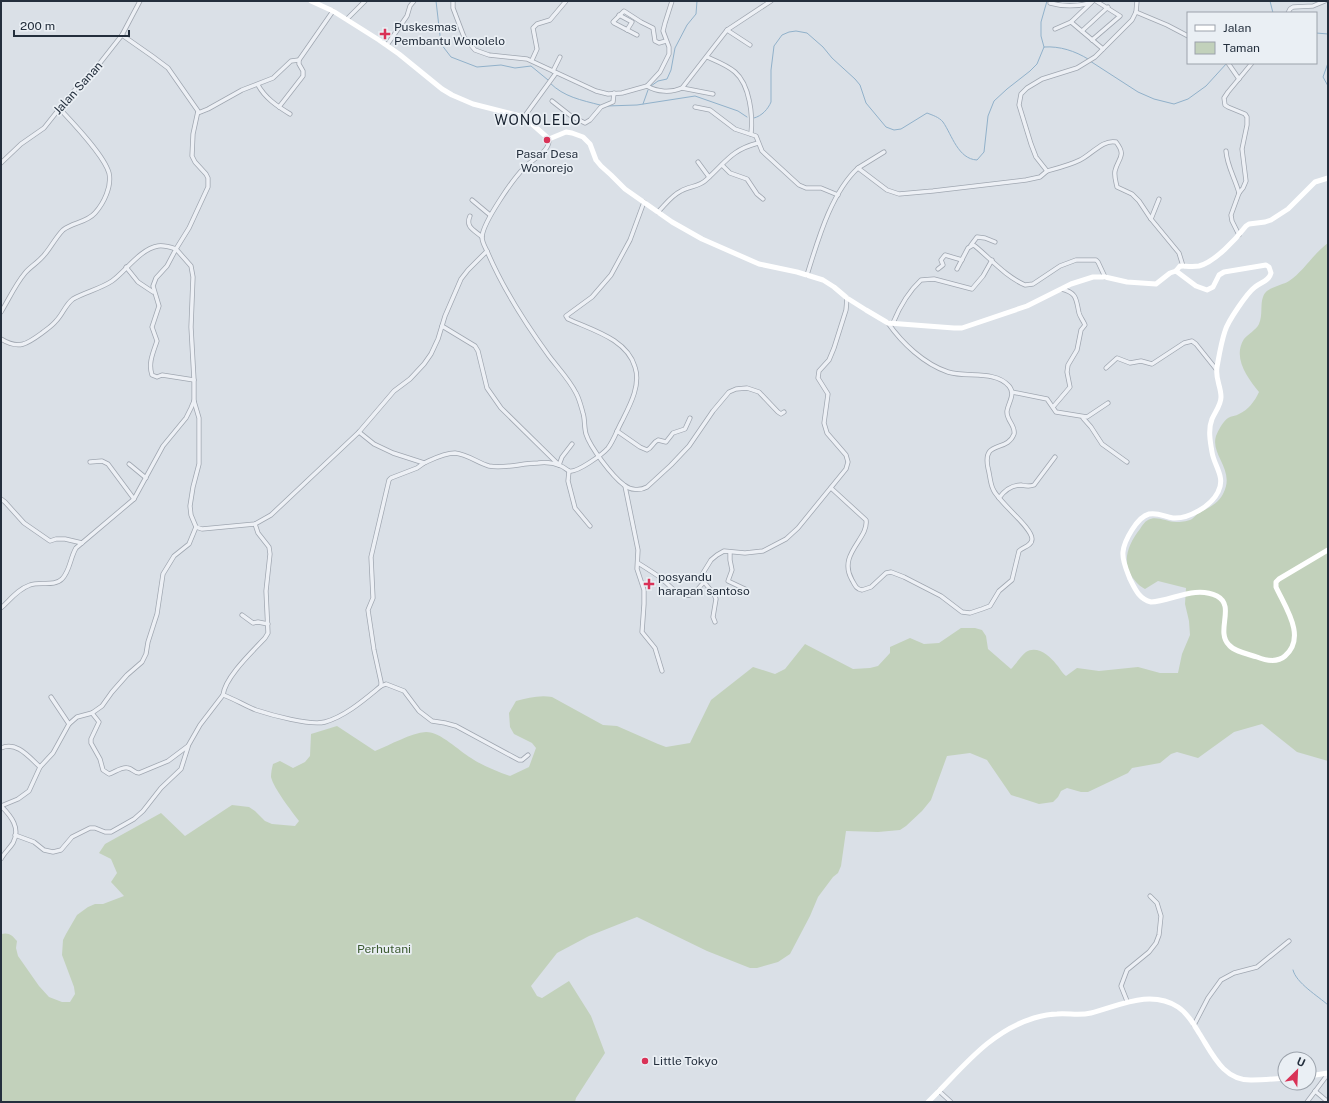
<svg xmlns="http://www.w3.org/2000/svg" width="1329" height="1103" font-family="'Public Sans',sans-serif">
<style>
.green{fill:#c2d1bb}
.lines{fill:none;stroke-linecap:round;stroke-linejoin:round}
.stream{stroke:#91b1ca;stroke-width:1}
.street-casing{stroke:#a0a7b1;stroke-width:5}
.street{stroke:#edf0f5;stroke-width:3.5}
.secondary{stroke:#fff;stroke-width:5}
.poi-dot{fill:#d93257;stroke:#eaeff4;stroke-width:1.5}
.labels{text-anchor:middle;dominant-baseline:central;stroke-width:3.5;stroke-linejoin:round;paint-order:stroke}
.poi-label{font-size:12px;fill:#242f3d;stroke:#eaeff4;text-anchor:start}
.street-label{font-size:12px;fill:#242f3d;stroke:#eaeff4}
.park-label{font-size:12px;fill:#3b5a30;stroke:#eaeff4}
.quarter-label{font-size:14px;letter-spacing:1px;fill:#16202e;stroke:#eaeff4}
</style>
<rect width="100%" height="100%" fill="#dae0e7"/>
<!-- green -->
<path class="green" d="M1328,243V761L1297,752L1262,724L1234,732L1198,758L1177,752L1171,754L1160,763L1132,768L1128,773L1088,792H1081L1067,788L1061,791L1058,797L1053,802L1039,804L1011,795L987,760L970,753L947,756L931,800L922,811L906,826L900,830L878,832L846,831L841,866L838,873L833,877L818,897L810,916L790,954L778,962L757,968H750L707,951L637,917L589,936L557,953L531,986L537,996L542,998L569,981L591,1016L605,1053L576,1098L575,1102H1V934C9,932 12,935 17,941L16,948L18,956L39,986L49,997L62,1002H70L75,994L74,987L62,955L63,940L66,934L77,915L88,907L95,904H103L124,896L111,882L117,873L111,859L99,853L105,844L161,813L185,836L232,805L249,807L255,811L265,821L272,824L295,826L299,821C291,810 274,789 271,777C271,772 272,768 273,764L280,761L293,768L305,762L310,756L311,734L337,726L375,751C390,745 411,733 426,732C441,732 459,751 471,758C483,766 496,771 510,776L529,767L536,748L532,743L514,734L510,727L509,713L516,701C528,698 539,695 552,697L603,725L617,726L658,744L666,747L690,743L711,700L753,667L775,674L785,669L805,644L853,669L870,668L878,666L890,653V647L910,638L924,644L939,643L961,628H975L982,630L986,636L988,649L1011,669C1016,664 1021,656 1026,652C1037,645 1050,656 1056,664C1060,668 1061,672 1066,676L1077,668L1099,671L1138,667L1160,673H1178L1182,654L1190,635L1189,621L1185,604L1186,588L1158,581L1145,589C1139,586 1136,582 1132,577C1121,561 1129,543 1140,529C1142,526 1144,522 1148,520C1157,515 1168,523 1178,522C1182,522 1189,521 1192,519C1195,517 1196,514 1199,513C1208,508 1218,504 1223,494C1236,470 1210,455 1216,436C1218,431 1223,421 1228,418C1231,416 1236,416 1239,414C1248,410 1255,401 1259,392C1248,378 1232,358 1244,339C1248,334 1256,330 1259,324C1263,315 1260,305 1263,297C1266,287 1281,286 1289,281C1304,271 1313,254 1328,243Z"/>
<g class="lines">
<!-- stream -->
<g class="stream">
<path d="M436,1L441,44L451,57L477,67L501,65L515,68L531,66L548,80"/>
<path d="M1270,1L1273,13"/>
<path d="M1316,33L1328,34"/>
<path d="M1044,47L1041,36V22L1047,1"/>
<path d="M1090,61L1138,92L1154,99L1174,104L1188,99L1206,86L1227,63"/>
<path d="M1328,63L1323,77L1328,86"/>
<path d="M550,83C564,97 581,100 600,105"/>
<path d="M651,86L658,81L667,79L671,70L675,48L687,25L696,14L697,1"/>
<path d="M643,104L648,90"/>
<path d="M607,106L637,105L695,96L738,111L747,117"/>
<path d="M754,118C762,116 768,109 771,102V70L774,46L782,35L789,32L796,31L807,33L823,47L832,58L855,79L860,85L866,103L886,127L894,130L901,129L927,113C932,115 939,117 943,122C952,135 958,159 977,160L984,152L988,116L994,101L1007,89L1030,71L1037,64L1044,47C1060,46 1075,51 1088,59"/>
<path d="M1293,970C1296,983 1318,996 1328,1005"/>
</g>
<!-- street casing -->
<g class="street-casing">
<g id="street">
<path d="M453,1V8L464,37L475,50L489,55L527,59L596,91L608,94L622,93L647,86L660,72L669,54V47L663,31L665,23L672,1"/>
<path d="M1137,1L1136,12L1132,20L1095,57L1077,68L1042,79L1027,88L1021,94L1019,105L1031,144L1036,157L1047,171C1058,168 1070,165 1080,160C1091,155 1103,139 1116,142C1127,156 1118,158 1115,171C1114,177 1116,182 1117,187L1132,194L1139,201L1151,219L1179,253L1183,266"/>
<path d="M1050,3C1064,7 1076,7 1090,3"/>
<path d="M1136,12L1167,25L1188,36"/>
<path d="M1288,13L1290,9L1293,7L1313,6L1325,1"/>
<path d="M619,15L632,22L627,30"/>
<path d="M347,19L365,1"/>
<path d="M1071,22L1093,1"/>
<path d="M1055,29L1071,22L1103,49"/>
<path d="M727,30L750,45"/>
<path d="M1082,31L1108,7"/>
<path d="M637,35L614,23L613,22L624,11L641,22L653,28L655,41L659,43L666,41"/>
<path d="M1092,40L1120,16L1096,1"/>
<path d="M387,45L407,16L410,6L414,1"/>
<path d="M707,57C716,61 727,65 735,72C750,85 753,116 751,134"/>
<path d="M532,60L537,49L533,28L537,24L550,20L566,1"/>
<path d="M1228,63L1239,79"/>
<path d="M553,71L560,57"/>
<path d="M258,85C265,98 277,106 290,114"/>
<path d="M647,86C657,92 671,93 682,88L727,30L771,1"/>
<path d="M682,88L713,94"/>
<path d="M552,101L571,116L585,123L590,120L601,107L613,102L614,93"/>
<path d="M279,107L303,76V71L299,64V60L333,11"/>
<path d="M695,107L710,110L735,129L756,136L762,151L799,185L806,188H821L838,195"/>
<path d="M198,113L208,109L242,90L273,78L291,61L299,60"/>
<path d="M524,117L556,73"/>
<path d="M1226,151C1227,166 1235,178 1239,193"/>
<path d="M698,162L709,177"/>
<path d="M1,163L21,144L44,128L71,94L100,63L122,35L140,1"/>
<path d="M722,165L730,173L747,179L757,194L763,199"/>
<path d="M858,168L884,152"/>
<path d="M472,200L490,215"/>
<path d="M658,212C665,205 672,195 681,191C689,186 699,187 706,180C726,162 731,150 758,143"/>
<path d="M470,216C465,227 474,230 482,237"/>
<path d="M1151,219L1159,199"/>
<path d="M1239,235L1232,221L1231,215L1239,193L1243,188L1246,181L1242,149L1247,125V117L1245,114L1228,107L1225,105L1224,98L1228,92L1252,63"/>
<path d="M971,245L977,237L985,238L995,242"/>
<path d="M487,251C503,289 525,323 549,356C558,368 569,379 576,393C579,398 581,406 583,413C585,419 584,427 586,434C590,447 612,476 624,485C630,490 640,491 647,487L671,465L689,446L713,411L729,392L736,389L747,388L759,392L778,412L781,414L784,412"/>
<path d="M126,267L138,282L153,292"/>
<path d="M938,269L943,265L941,260L945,255L962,260"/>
<path d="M957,269L968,248L973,245L975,246C992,260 1005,276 1025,285L1033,284L1060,266L1076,260H1096L1098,262L1105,277"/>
<path d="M807,275C818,240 831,193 858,168L887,190L899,194L933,191L1026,180L1040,177L1047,171"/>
<path d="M1,312C9,299 15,285 25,273C31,266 39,262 45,254C51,247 56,237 63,230C73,222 86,223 95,213C104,203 112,186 109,173C104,155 72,122 59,108"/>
<path d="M893,323C900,306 908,292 921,280L934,279L972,289L983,276L992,260"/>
<path d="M442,326L475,346L478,351L487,388L501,408L559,465L562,457L572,444"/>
<path d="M1,339C19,350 27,344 42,333C47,329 52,326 56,321C63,314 65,305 73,299C85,292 100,289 112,281C126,271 140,249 158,246C164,245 170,247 176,249L167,266L156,278L153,286L159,306L152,327L157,341C153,353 148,363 152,375L157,377L162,375L194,380"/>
<path d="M1106,368L1117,358L1130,363L1141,361L1152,364L1184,343L1192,341L1196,344L1216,369"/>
<path d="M1012,392L1047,399L1056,412L1087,417L1108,403"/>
<path d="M194,401L199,418V464L193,487L190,506L191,515L196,527L202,529L255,524L271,515L359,432L394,391L410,379L424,364L431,354L438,339L445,316L461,279L468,270L487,251C485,247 482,242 482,237C483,222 513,179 524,168C532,159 550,152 549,139"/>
<path d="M1053,407L1070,387L1067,372L1068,365L1077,350L1081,330L1085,325C1083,320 1080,317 1079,313C1076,299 1077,293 1062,289"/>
<path d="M1083,418L1091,427L1102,444L1127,462"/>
<path d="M617,431L640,447L647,450C652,448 653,442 658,440L666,442L673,433L685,429L690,418"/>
<path d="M359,432L374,444L393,453L424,463C433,459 444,453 455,453C467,454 478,463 489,466C505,469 522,463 538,463C546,462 554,463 561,466C564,467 567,470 569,471C577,473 603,454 608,448C614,440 617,430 622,421C630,405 641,385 635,367C627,339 592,330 568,319L566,316L592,297L611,275L630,240L644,202"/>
<path d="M90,462L102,461L108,464L134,499"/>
<path d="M129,464L146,478"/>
<path d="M569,471L568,481L575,508L590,526"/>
<path d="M625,486L638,550L637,569L644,590V604L642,632L655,648L662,671"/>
<path d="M831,488L866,520C869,539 837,554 852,580C855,585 856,589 862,590L871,587L886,573L891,572L904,577L941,596L962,612L970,613L982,609L990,606L999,591L1012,580L1019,551C1023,547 1032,546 1032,539C1032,527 998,502 993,489C990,483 990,475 988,468C982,439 1007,453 1014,434C1016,426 1006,420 1007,411C1008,403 1016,394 1009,386C995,370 967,378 948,372C924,364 902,343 888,323"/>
<path d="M999,498C1004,491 1012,485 1021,485C1026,486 1029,487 1034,485L1055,457"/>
<path d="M1,499L5,502L24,523L50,541L56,539H65L82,543"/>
<path d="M730,552V560L732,570L728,581L745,589"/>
<path d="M638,563C646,568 654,573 661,578C669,585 679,598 690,595C696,593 700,586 704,582"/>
<path d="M1,608C10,600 18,589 30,585C40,581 54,587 62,579C70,571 70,558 76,548L134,499L163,446L186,418L191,408L194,401V380L191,327L193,277L191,266L176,249L189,228L208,187V178L206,174L195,162L192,156L193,134L198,111L168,68L152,56L122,35"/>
<path d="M242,615L253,623L258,622L268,624"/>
<path d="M715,622L713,617L716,599L714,594L704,582L703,573L711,560L717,555L724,551L745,553L763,551L786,539L798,528L846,469L848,462L846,455L827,433L824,423L828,394L818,378L819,371L829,360L834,348L846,310L847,298"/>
<path d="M381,686L386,684L404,691L419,711L432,721L445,723L456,726L519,760H522L528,755"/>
<path d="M223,695C235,699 245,706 256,710C271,715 311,726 325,722C346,716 365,699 381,686V682L374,650L368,610L373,598L371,557L389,480L391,478L417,468L424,463"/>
<path d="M51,697L69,724"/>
<path d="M92,713L99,722L91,739V743L100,759L103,770L109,774C114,773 122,766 128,768C133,769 134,773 139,773L168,761L188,746L200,725L223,695C225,677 253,651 265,638L268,633L266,591L270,554L269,547L258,533L255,524"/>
<path d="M1,748C17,741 29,757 40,767"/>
<path d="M1,806L18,799L29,791L40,767L53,753L69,724L77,717L92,713L102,706L112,692L127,675L142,662L146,654L148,642L157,614L163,574L174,556L189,544L196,527"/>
<path d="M15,835L34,842L44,850L53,852L61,850L72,837L90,828H95L105,832H111L134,819L143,811L161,788L181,769L188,747"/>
<path d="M1,859C4,853 9,849 13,843C21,828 11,816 1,806"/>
<path d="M1127,1001L1121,986L1127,970L1149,952L1156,943L1159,935L1161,916L1157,903L1150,896"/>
<path d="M1194,1025L1208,998L1221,980L1234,973L1257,967L1289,941"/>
<path d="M939,1091L951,1102"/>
<path d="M1315,1091L1328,1102"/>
<path d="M1307,1102L1328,1074"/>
</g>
</g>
<!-- street -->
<use href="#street" class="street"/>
<!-- secondary -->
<g class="secondary">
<path d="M311,1L333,11L379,40L399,54L442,89L452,95L473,104L524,117L549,139L566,132L572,133L583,137L590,144L596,160L601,166L611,175L625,189L672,222L702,239L759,264L797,272L823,280L834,287L847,298L866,310L888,323L954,328H962L1027,306L1071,284L1093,277H1105L1127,282L1156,284L1170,273L1176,271"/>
<path d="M1176,271L1196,286L1207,290L1213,287L1219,275L1224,272L1266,265L1269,267L1271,273C1269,281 1261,282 1255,287C1247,293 1228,321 1225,331C1221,343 1219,356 1217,367C1215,379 1221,386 1221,397C1221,405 1215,412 1212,419C1208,429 1210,441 1212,452C1214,466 1226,477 1218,492C1211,506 1189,519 1173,518C1165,517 1158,512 1149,514C1137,517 1124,541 1123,552C1122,561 1127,571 1130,579C1135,589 1139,599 1151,602C1172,601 1195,585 1217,596C1236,606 1215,631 1229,645C1235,652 1248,654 1257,657C1267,661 1277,663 1285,656C1307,637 1285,607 1276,587V582L1279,579L1328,550"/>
<path d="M1176,271L1180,266C1186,266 1192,267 1199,266C1215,262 1236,239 1246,226L1249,224L1265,222L1271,220L1288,209L1315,182L1328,178"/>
<path d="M1309,1076L1328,1073"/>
<path d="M928,1102C961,1070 988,1032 1034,1018C1041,1016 1050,1014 1057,1014C1069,1013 1079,1016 1091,1013C1119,1006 1150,989 1178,1007C1187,1013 1193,1023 1199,1033C1212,1053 1223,1081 1252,1080C1263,1080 1274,1079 1285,1078"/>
</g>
</g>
<!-- markers -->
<g class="poi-dot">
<path d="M383 28h4v4h4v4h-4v4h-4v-4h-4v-4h4z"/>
<circle cx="547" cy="140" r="4"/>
<path d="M647 578h4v4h4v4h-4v4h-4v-4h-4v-4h4z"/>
<circle cx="645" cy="1061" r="4"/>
</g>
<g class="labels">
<!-- poi labels -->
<g class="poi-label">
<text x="394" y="27">Puskesmas<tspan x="394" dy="14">Pembantu Wonolelo</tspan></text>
<text x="547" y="154" text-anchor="middle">Pasar Desa<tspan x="547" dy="14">Wonorejo</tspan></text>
<text x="658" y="577">posyandu<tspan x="658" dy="14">harapan santoso</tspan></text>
<text x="653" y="1061">Little Tokyo</text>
</g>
<!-- street labels -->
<g class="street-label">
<text transform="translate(78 88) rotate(-48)">Jalan Sanan</text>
</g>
<!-- park labels -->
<g class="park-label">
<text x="384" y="949">Perhutani</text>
</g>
<!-- quarter labels -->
<g class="quarter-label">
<text x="538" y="120">WONOLELO</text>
</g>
</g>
<!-- border -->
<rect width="1329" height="1103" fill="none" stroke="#242f3d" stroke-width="4"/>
<!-- legend -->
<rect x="1187" y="12" width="130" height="52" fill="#eaeff4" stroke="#9ba2ab"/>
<rect x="1195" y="25" width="20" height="6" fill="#ffffff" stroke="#9ba2ab"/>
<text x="1223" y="32" font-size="12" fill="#242f3d">Jalan</text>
<rect x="1195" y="42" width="20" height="12" fill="#c2d1bb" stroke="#9ba2ab"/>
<text x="1223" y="52" font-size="12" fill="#242f3d">Taman</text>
<!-- north arrow -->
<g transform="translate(1297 1071) rotate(24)"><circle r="19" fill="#eaeff4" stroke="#9ba2ab"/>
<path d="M0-3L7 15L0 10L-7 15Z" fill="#d93257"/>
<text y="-6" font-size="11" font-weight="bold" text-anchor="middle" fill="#242f3d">U</text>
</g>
<!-- scale -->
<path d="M14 30v6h115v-6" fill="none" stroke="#242f3d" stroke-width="2"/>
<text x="20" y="30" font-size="12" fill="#242f3d" stroke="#eaeff4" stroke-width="3" paint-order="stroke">200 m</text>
</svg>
